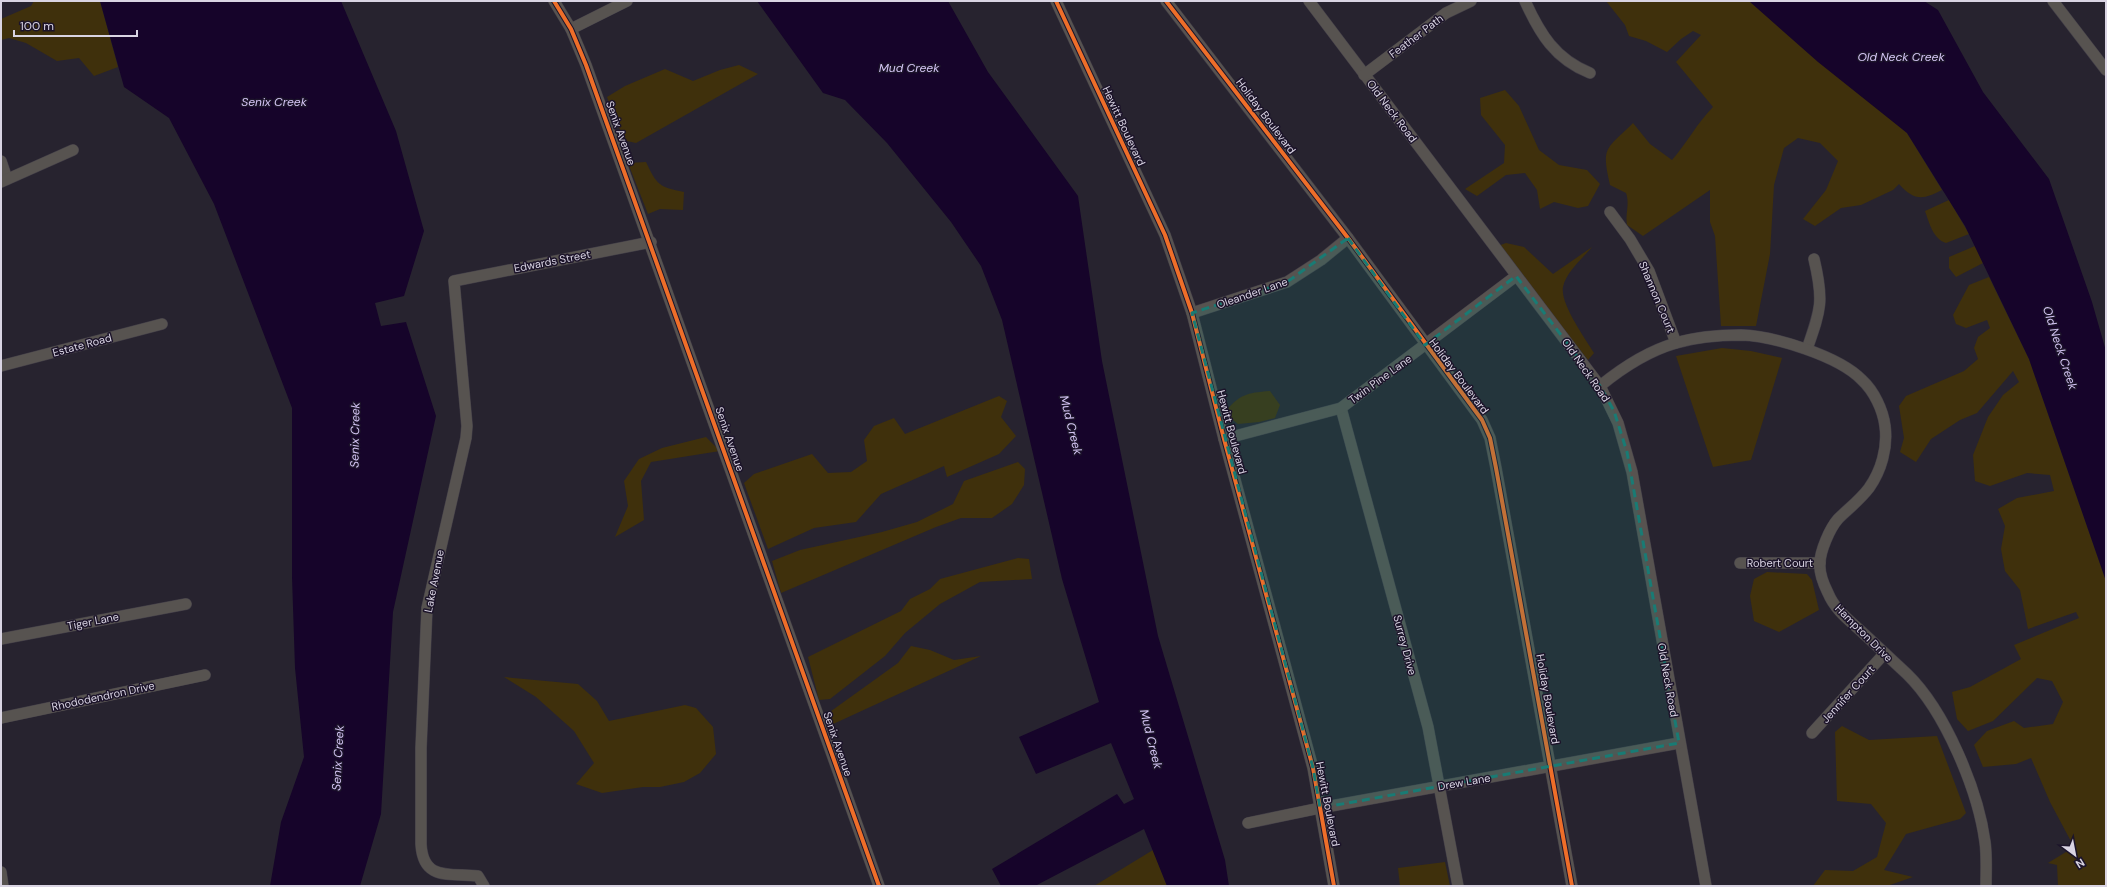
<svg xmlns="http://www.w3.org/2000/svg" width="2107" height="887" font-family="'DM Sans',sans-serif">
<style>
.green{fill:#3f300c}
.water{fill:#16042a}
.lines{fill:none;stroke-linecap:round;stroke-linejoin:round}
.minor-casing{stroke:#413d47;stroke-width:12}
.minor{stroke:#575350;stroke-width:11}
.cycleway-casing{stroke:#1c142a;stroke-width:6}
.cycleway{stroke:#ee6e29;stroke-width:4}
.marked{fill:#197b74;fill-opacity:0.2;stroke:#197b74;stroke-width:3;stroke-dasharray:8 5;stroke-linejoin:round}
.labels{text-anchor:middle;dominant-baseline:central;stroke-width:3;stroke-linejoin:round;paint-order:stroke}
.street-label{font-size:11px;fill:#d9d4e3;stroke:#1c142a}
.water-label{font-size:12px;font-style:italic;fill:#d4c5f4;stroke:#1c142a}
</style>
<rect width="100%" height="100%" fill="#27232f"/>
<!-- green -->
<g class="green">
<path d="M34,1H100L118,67L94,76L79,58L57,61L26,43L9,38L1,40V19L31,6Z"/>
<path d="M1606,1H1749L1907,133L1942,190C1923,200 1914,201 1899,184L1893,190L1861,205L1841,208L1815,226L1803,219L1826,190L1838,161L1820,143L1798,138L1784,148L1774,185L1770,254L1756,326H1721L1715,236L1710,222V190L1643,236L1627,225C1625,213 1630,204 1626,193L1610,185C1601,146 1606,150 1633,123L1650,144L1672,160C1687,143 1697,123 1713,107L1676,62L1701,35L1693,31L1681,39L1667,52L1646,41L1629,36L1625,25Z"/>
<path d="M739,65L758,74L636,143L627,141L618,126L607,97L625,86L665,69L693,81L720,70Z"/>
<path d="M1505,90L1519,106L1539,150L1559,165L1587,170L1600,184L1588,206L1578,208L1554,202L1540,209L1537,190L1525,173L1506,175L1477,196L1465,189L1504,163L1505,145L1481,115L1480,98Z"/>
<path d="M646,162C657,185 659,187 684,192L683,210L660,209L648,214L628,163Z"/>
<path d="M1949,200L1969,234L1946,243C1933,239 1929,222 1925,211Z"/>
<path d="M1506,243L1524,247L1553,274L1592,247C1583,258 1566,272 1563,287C1560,304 1585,338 1594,353L1588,360L1498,246Z"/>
<path d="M1975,246L1983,263L1956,277L1949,268V257Z"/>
<path d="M1989,277L2029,359L2106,581V886H2058L2057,865L2048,863L2074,847L2050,802L2031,758L2016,764L1983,767L1974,745L1987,731L2014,721L2024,728L2053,724L2063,702L2052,681L2037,678L1993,721L1968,731L1957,719L1952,692L1970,687L2021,659L2014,645L2079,618L2076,612L2028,629L2020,590L2005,571L2001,549L2005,526L1998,509L2017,498L2054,491L2050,475L2027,473L1990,486L1975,481L1973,455L1988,417L2003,395L2019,382L2013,371L1977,413L1960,420L1931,439L1916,462L1900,452L1904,438L1899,406L1906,396L1964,371L1978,359L1974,348L1978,337L1990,328L1987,320L1966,328L1956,324L1953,315L1969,285Z"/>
<path d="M1722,348L1751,351L1782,358L1751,460L1713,467L1676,356Z"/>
<path d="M1270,391L1280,405L1275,418L1259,422L1238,424L1224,413C1240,394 1246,393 1270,391Z"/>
<path d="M999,396L1007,401L1001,417L1016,436L999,454L947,477L944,466L881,494L856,522L814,528L768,549L744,483L754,474L812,454L828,473L851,472L867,461L864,440L874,426L894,418L905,434Z"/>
<path d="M706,437L720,451L651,462L641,481L644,520L615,537L628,506L624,481L639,459L662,448Z"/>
<path d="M1018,462L1025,469L1024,485L1012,504L992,518H961L936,527L781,593L772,561L800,550L882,532L917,522L953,504L964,481Z"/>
<path d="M1018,558L1029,559L1032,579L980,582L940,604L905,633L885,656L830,699L819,700L808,657L901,611L910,599L930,589L940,579Z"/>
<path d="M1767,572L1807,574L1812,580L1819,610L1779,632L1754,621L1750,596L1754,579Z"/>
<path d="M911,646L930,650L954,660L981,656L831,725L827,714L898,663Z"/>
<path d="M504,677L578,684L597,701L609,721L685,705L696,708L713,727L716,754L700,773L684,782L660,787H643L602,793L576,784L594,763L574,731L536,697Z"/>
<path d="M1842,726L1869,740L1937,736L1966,813L1960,819L1906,834L1884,870L1913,877L1887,886H1813L1825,870L1853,871L1877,857L1886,823L1871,804L1837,801L1835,732Z"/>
<path d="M1153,850L1167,886H1094Z"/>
<path d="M1445,862L1450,886H1400L1398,868Z"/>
</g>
<!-- water -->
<g class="water">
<path d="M100,1H341L396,131L424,231L404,296L375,303L381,326L406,322L436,416L393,612L381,814L360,886H270L281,822L304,757L295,668L292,577V408L214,204L169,118L124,87Z"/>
<path d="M757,1H948L988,72L1078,196L1102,361L1158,636L1225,860L1229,886H1167L1144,829L1035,886H1001L992,869L1117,794L1124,804L1134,799L1111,743L1036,774L1019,737L1099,702L1062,579L1002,320L981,266L951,222L887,143L845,100L823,93Z"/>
<path d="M1749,1H1924L1938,10L1983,92L2049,179L2092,302L2106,351V581L2029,359L1965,226L1907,133L1818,62Z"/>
</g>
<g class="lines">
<!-- minor casing -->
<g class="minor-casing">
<g id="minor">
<path d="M554,1L571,29L586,65L879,886"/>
<path d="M1056,1L1165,235L1192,313L1224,439L1313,768L1334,886"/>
<path d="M1166,1L1348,238L1482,420L1490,438L1496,468L1572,886"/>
<path d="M1309,1L1600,386L1618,423L1632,472L1706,886"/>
<path d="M1525,1C1540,34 1555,59 1590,73"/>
<path d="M2053,1L2106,70"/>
<path d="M571,29L627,1"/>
<path d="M1364,75L1446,13L1471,1"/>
<path d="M1,161L7,179"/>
<path d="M1,182L73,150"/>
<path d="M1610,212L1630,239L1649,271L1676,343"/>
<path d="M1192,313L1287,282L1321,260L1348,238"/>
<path d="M1807,349C1821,309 1824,301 1814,259"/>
<path d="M1,366L162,324"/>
<path d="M1600,386C1622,368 1648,351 1676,343C1696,337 1720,335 1741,335C1774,336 1839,356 1862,380C1874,391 1883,410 1885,426C1888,448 1881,471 1869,488C1860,500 1848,509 1838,519C1830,528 1820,551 1820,563C1819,572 1824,585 1828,593C1835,610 1849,620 1862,632C1877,646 1892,660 1907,674C1945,711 1978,790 1985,842C1987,856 1986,872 1986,886"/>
<path d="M1341,408L1428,727L1458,886"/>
<path d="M1224,439L1341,408L1516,276"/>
<path d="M1740,563H1820"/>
<path d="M1,639L186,604"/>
<path d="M1,718L205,675"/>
<path d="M1812,733L1884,654"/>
<path d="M1248,823L1320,808L1679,743"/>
<path d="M1,872L3,886"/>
<path d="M484,886L478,876C449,873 423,881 421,844V748L427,608L466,438L467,426L454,281L651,242"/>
</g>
</g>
<!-- minor -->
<use href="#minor" class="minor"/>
<!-- cycleway casing -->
<g class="cycleway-casing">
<g id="cycleway">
<path d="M554,1L571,29L586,65L879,886"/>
<path d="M1056,1L1165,235L1192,313L1224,439L1313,768L1334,886"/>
<path d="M1166,1L1348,238L1482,420L1490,438L1496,468L1572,886"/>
</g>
</g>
<!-- cycleway -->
<use href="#cycleway" class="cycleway"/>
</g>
<!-- marked area -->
<path class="marked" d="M1348,238L1425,345L1516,276L1600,386L1614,411L1627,452L1679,743L1320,808L1313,768L1192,313L1287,282Z"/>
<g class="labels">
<!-- street labels -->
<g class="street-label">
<text transform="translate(1416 36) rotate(-37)">Feather Path</text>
<text transform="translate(1392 111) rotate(53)">Old Neck Road</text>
<text transform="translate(1266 116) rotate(53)">Holiday Boulevard</text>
<text transform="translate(1124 126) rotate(65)">Hewitt Boulevard</text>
<text transform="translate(621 133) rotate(70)">Senix Avenue</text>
<text transform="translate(552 261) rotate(-11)">Edwards Street</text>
<text transform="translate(1252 293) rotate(-19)">Oleander Lane</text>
<text transform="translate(1657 297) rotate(67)">Shannon Court</text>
<text transform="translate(82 345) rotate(-15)">Estate Road</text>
<text transform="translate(1586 370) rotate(55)">Old Neck Road</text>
<text transform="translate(1459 376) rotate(53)">Holiday Boulevard</text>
<text transform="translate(1380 379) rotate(-36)">Twin Pine Lane</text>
<text transform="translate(1232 432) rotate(75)">Hewitt Boulevard</text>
<text transform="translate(730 439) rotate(71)">Senix Avenue</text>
<text x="1780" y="563">Robert Court</text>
<text transform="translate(434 581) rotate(-79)">Lake Avenue</text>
<text transform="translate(93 621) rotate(-11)">Tiger Lane</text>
<text transform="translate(1864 633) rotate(45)">Hampton Drive</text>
<text transform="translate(1405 645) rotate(75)">Surrey Drive</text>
<text transform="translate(1668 680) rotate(80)">Old Neck Road</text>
<text transform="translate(1848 694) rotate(-48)">Jennifer Court</text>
<text transform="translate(103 696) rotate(-12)">Rhododendron Drive</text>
<text transform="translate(1548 699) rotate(80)">Holiday Boulevard</text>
<text transform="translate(838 744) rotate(71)">Senix Avenue</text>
<text transform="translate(1464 782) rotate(-10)">Drew Lane</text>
<text transform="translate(1328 804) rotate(79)">Hewitt Boulevard</text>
</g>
<!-- water labels -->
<g class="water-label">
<text x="1901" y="57">Old Neck Creek</text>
<text x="909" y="68">Mud Creek</text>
<text x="274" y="102">Senix Creek</text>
<text transform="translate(2060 348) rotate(72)">Old Neck Creek</text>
<text transform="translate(1071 425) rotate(76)">Mud Creek</text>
<text transform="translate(355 435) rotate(-89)">Senix Creek</text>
<text transform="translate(1151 739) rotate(76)">Mud Creek</text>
<text transform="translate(338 758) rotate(-87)">Senix Creek</text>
</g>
</g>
<!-- border -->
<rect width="2107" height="887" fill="none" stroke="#d9d4e3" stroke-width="4"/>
<!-- north arrow -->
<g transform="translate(2075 855) rotate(148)" stroke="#1c142a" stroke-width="3" paint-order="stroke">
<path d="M0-3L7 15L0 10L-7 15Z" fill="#d9d4e3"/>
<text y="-6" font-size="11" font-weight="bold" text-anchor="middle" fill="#d9d4e3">N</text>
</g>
<!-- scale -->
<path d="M14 30v6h123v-6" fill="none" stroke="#d9d4e3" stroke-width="2"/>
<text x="20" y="30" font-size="12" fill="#d9d4e3" stroke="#1c142a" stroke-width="3" paint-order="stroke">100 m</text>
</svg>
